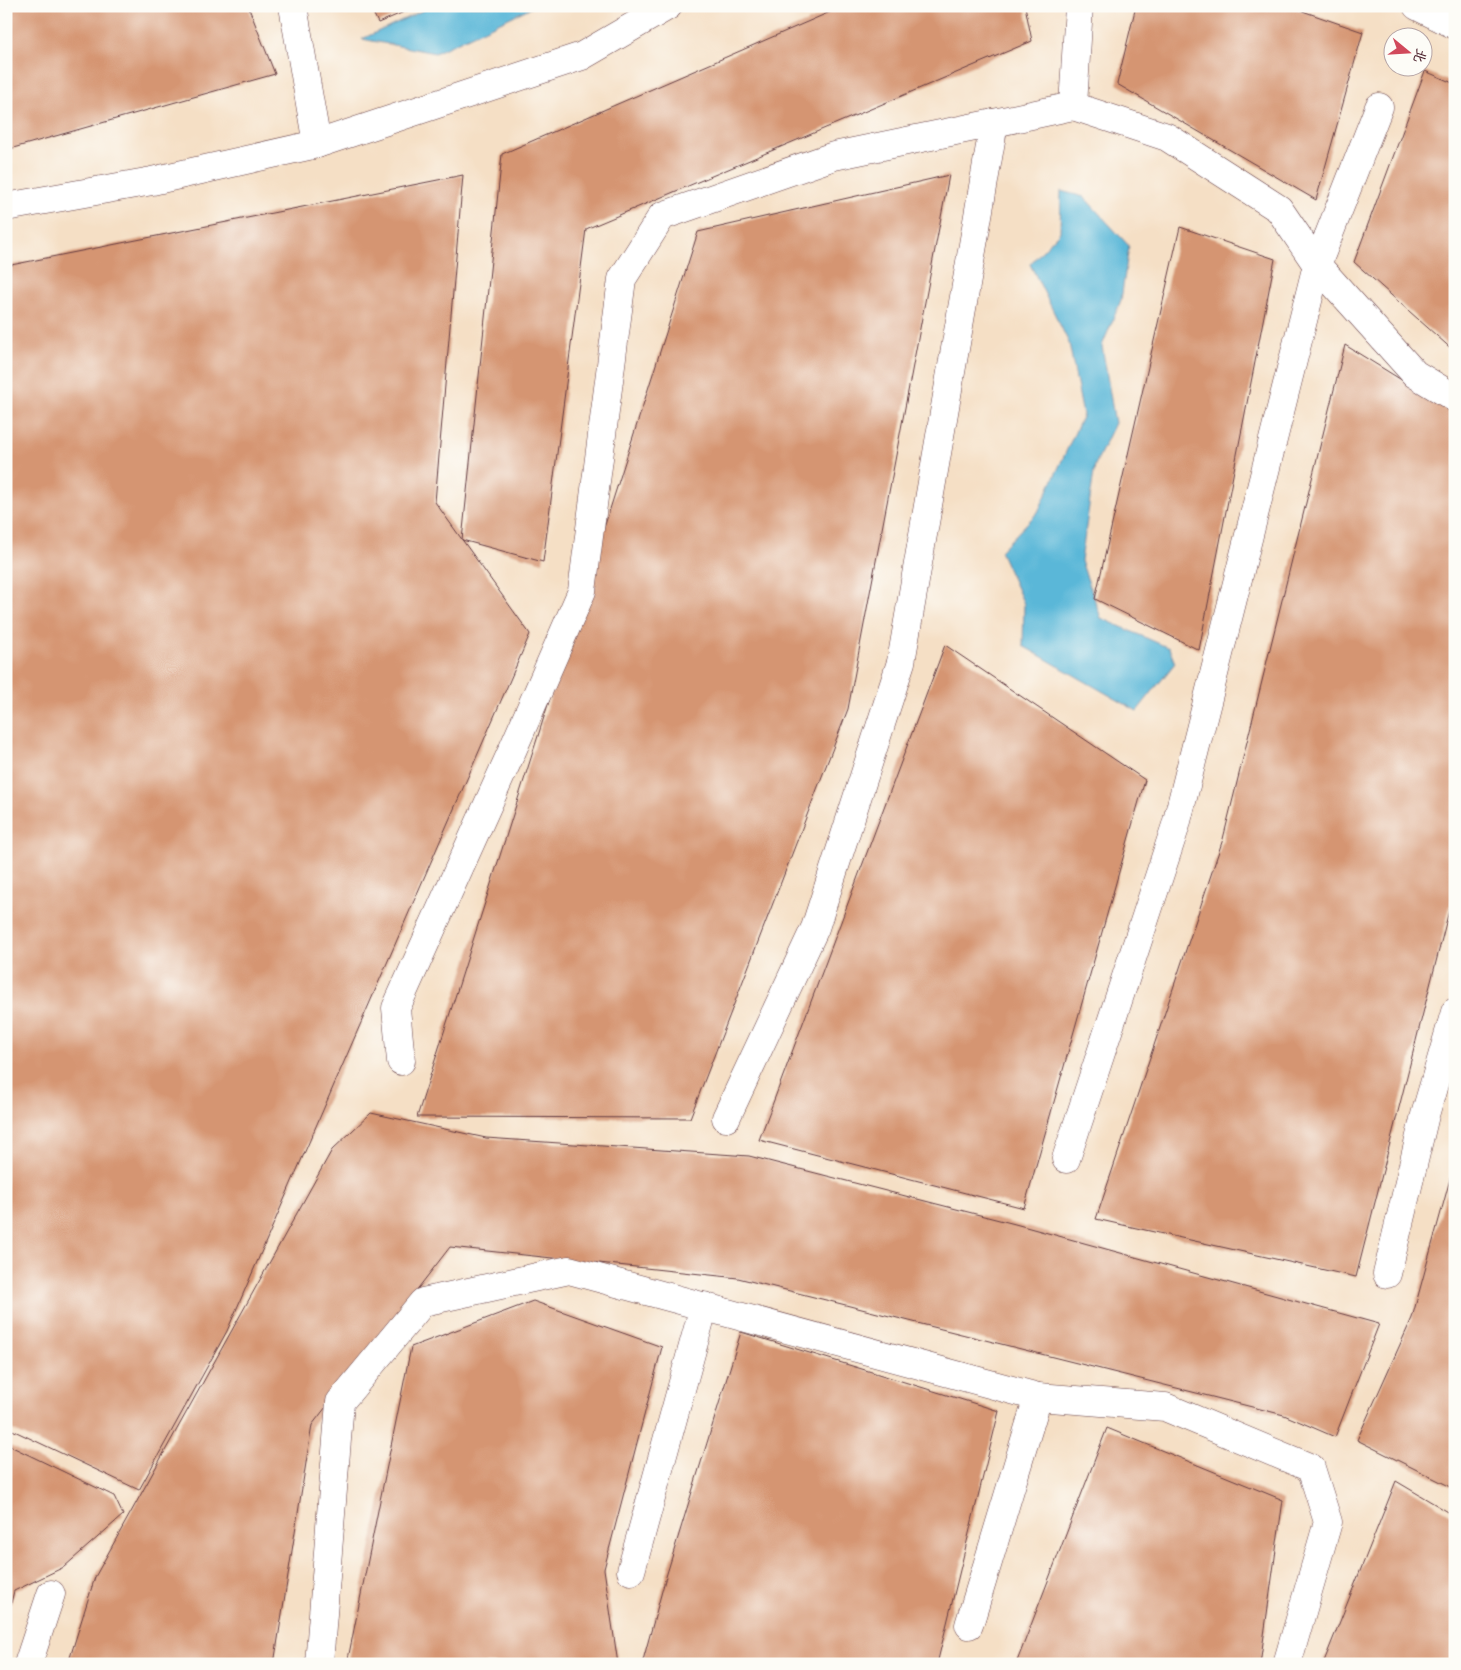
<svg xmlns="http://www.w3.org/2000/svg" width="1461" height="1670" font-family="Kalam,'LXGW WenKai TC',sans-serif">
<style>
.water{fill:#5ab7d8;stroke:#526b82}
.building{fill:#d59572}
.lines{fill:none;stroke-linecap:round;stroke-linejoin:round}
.minor-casing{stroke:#643c42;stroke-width:29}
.minor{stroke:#fff;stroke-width:28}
</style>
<rect width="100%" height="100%" fill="#fdfcf7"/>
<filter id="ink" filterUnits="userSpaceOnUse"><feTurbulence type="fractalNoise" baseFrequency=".02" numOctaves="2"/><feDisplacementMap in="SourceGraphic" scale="10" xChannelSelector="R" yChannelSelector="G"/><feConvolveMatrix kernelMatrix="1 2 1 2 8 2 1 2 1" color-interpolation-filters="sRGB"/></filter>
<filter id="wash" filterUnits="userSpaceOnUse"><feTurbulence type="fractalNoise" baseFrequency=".0096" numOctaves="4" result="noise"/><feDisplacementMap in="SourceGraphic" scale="20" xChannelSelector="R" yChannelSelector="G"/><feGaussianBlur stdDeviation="1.12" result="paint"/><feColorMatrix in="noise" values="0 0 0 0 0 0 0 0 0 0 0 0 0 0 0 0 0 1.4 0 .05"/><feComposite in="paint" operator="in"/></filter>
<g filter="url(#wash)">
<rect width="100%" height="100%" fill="#f5dfc5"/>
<!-- water -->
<g class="water">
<path d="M432,6H534L435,53L362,39Z"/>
<path d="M1061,191L1084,197L1129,246L1121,300L1102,346L1115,423L1095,465L1081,561L1101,618L1169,648L1175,663L1137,711L1023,646L1024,604L1000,551L1038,512L1083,415L1069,343L1030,264L1060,232Z"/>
</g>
<g id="blocks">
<!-- building -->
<g class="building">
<path d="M6,6H248L275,74L6,150Z"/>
<path d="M370,6H418L378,23Z"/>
<path d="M844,6H1025L1032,41L586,229L543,562L462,540L502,154Z"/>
<path d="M1136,6H1288L1363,32L1316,200L1117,84Z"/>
<path d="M1425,71L1455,84V352L1354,262Z"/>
<path d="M463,175L435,502L530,634L227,1331L139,1490L6,1427V266Z"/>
<path d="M949,175L848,709L690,1118L417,1117L698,232Z"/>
<path d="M1180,227L1275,259L1199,650L1095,599Z"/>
<path d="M1345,345L1455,413V887L1356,1277L1096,1219L1223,839Z"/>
<path d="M945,645L1145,780L1024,1208L759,1140Z"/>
<path d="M371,1113L486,1138L749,1156L1015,1224L1379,1324L1335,1437L1284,1415L738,1278L450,1247L312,1425L274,1664H68L95,1577L332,1150Z"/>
<path d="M1455,1161V1489L1357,1440L1412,1318Z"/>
<path d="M533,1301L662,1347L604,1569L618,1664H347L411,1347Z"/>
<path d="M741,1332L999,1411L937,1664H642L665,1580Z"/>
<path d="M1107,1428L1283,1500L1260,1664H1016Z"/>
<path d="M6,1444L114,1496L123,1515L64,1567L14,1591L7,1619Z"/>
<path d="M1396,1481L1455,1516V1664H1323Z"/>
</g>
</g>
</g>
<g filter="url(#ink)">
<use href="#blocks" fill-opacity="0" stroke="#643c42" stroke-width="1"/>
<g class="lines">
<!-- minor casing -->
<g class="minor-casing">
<g id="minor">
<path d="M293,6L317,144"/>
<path d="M1417,6L1455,25"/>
<path d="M1073,106L1167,137L1279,209L1317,265L1415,374L1455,398"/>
<path d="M994,123L1073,106L1079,6"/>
<path d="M6,207L152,181L317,144L582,56L668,6"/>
<path d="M401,1061L396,1008L512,751L582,591L622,279L662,216L834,156L994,123L901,662L815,928L726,1118"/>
<path d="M1066,1159L1176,825L1317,265L1379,107"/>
<path d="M1387,1274L1425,1115L1455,1012"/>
<path d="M631,1571L704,1306"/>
<path d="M969,1625L1038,1397"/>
<path d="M28,1664L51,1594"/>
<path d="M319,1664L340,1402L423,1302L569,1270L1038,1397L1165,1407L1311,1468L1328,1522L1287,1664"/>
</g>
</g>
<!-- minor -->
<use href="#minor" class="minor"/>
</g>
</g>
<!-- margin -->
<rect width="1461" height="1670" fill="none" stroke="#fdfcf7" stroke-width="25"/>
<!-- north arrow -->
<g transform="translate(1408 52) rotate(108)"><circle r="24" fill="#fdfcf7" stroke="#b5a4a5"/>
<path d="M0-4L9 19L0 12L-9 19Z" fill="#d1495b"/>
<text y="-8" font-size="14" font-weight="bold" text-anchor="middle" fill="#4a1f2b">北</text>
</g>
</svg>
